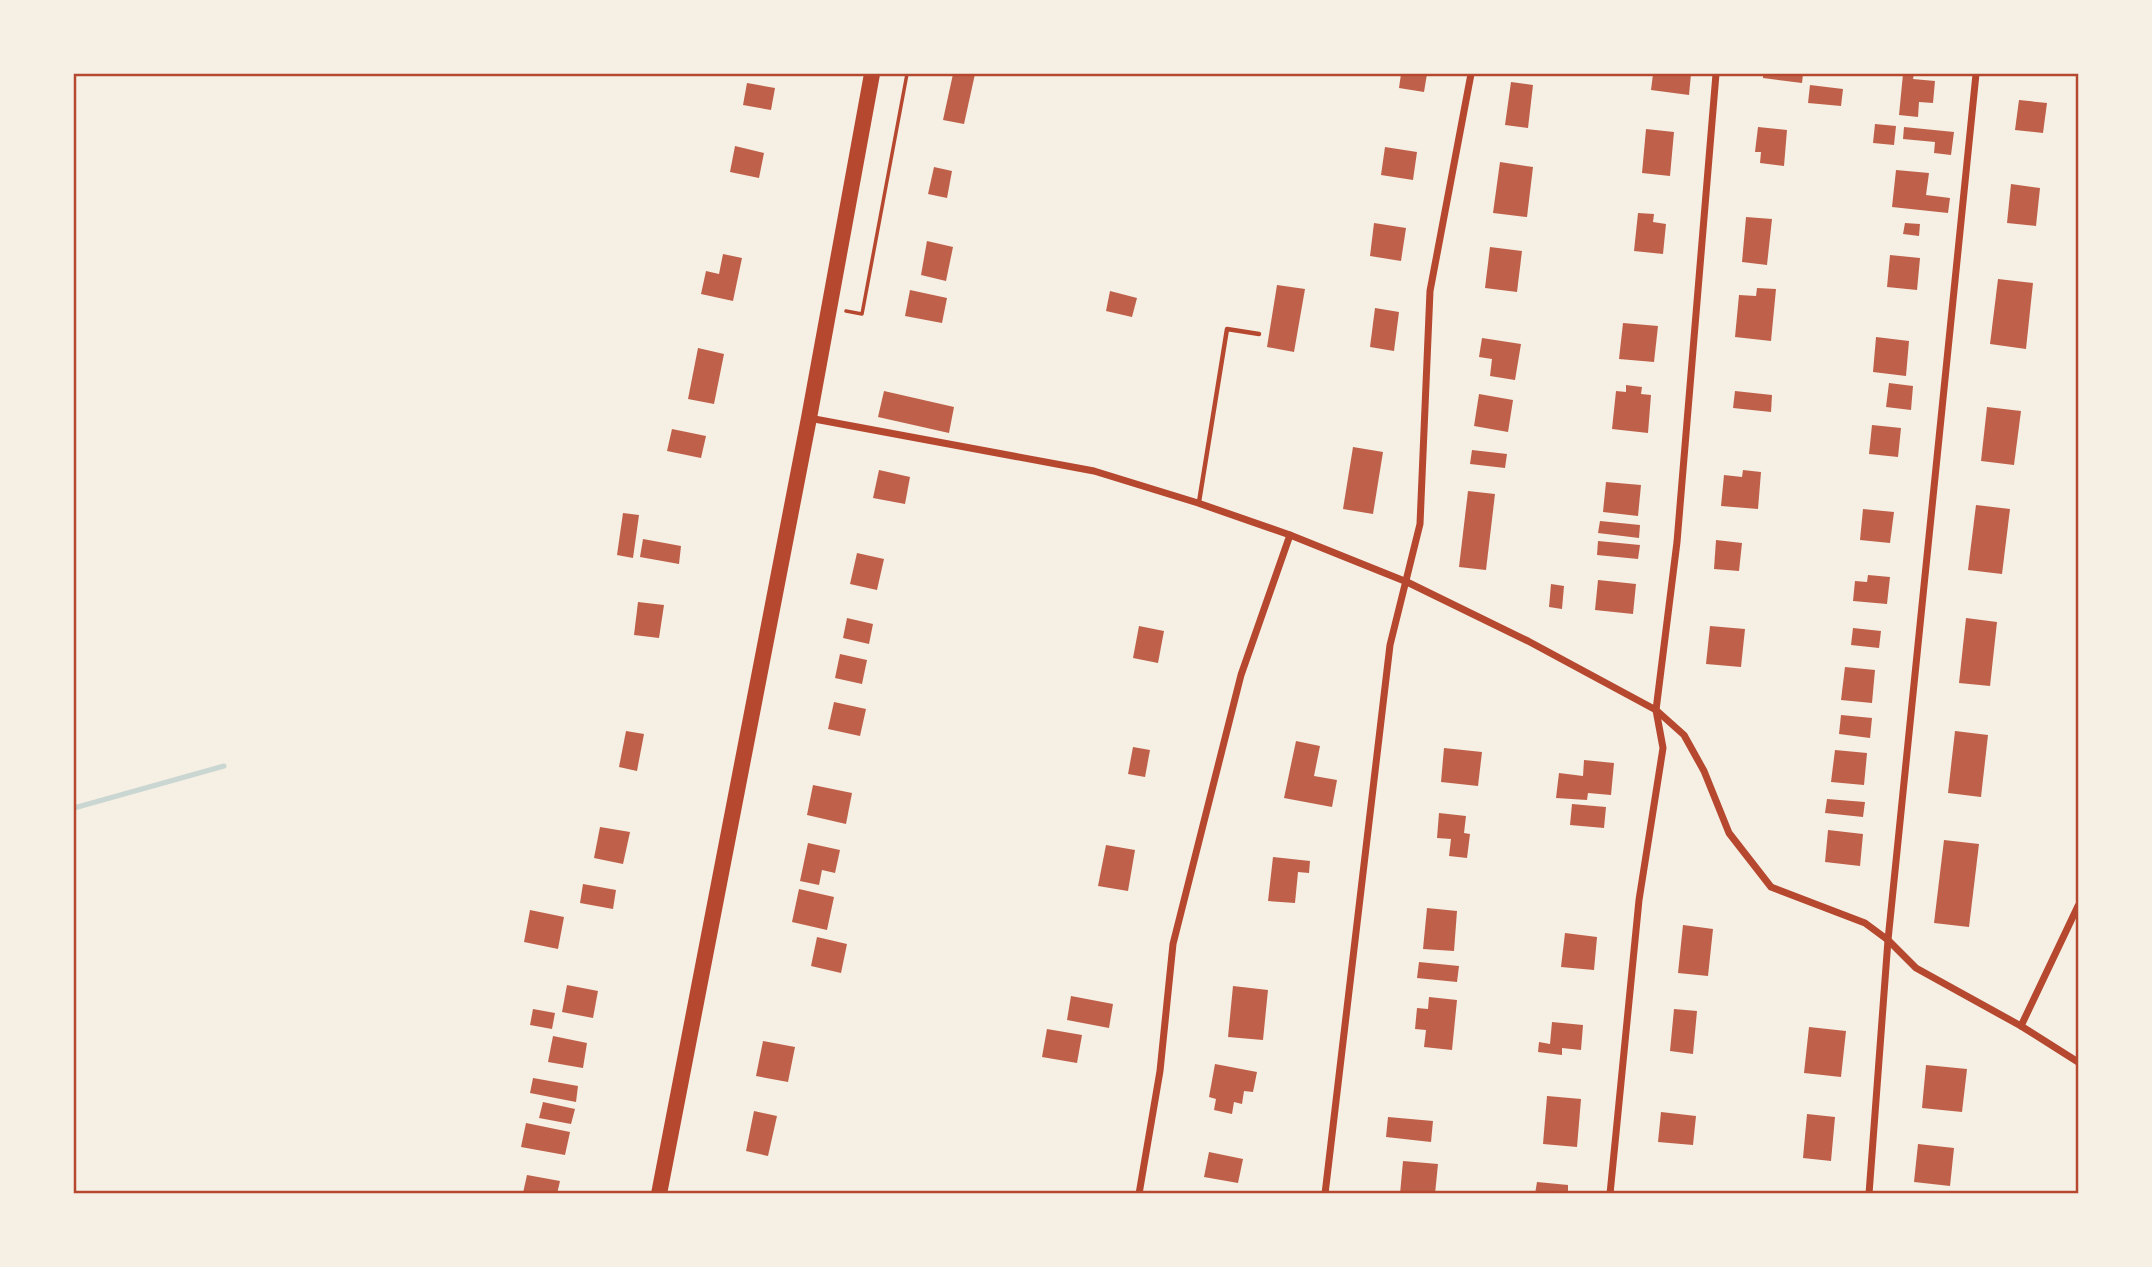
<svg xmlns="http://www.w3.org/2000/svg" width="2152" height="1267" font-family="Inter,sans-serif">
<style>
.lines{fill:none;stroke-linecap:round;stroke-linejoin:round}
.stream{stroke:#c9d6d2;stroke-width:5}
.building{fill:#bf614a}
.path{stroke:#b5482f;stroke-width:3.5}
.service{stroke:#b5482f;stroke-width:4.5}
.minor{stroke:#b5482f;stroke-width:7}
.primary{stroke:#b5482f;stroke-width:16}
.neatline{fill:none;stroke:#b5482f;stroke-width:2.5}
</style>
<rect width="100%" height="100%" fill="#f6efe4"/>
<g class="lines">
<!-- stream -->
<path class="stream" d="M74,808L224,766"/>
</g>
<!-- building -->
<g class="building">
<path d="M953,74H975L964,124L943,120Z"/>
<path d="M1401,74H1427L1424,92L1399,88Z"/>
<path d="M1653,74H1691L1689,95L1651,90Z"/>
<path d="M1763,74H1803L1802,83L1763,78Z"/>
<path d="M1903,74H1914L1913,79L1935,81L1933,103L1919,102L1918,117L1899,115Z"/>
<path d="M1511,82L1533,85L1528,128L1505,125Z"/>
<path d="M747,83L775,88L771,110L743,105Z"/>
<path d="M1810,85L1843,89L1841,106L1808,103Z"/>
<path d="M2019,100L2047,103L2043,133L2015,130Z"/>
<path d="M1875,124L1896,126L1894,145L1873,143Z"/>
<path d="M1758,127L1787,130L1784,166L1760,163L1761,152H1755Z"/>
<path d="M1904,127L1954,132L1951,155L1934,153L1935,142L1903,139Z"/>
<path d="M1646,129L1674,132L1670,176L1642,173Z"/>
<path d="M735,146L764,153L759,178L730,172Z"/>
<path d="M1385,147L1417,152L1413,180L1381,175Z"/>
<path d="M1500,162L1533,167L1527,217L1493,213Z"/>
<path d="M934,167L952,171L947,198L928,194Z"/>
<path d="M1896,170L1929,173L1926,195L1950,198L1948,213L1892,207Z"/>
<path d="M2011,184L2040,188L2036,226L2007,223Z"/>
<path d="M1638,213L1654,214L1653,222L1666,224L1663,254L1634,251Z"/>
<path d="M1746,217L1772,219L1767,265L1742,262Z"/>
<path d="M1374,223L1406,228L1401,261L1370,256Z"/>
<path d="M1905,223L1920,224L1919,236L1903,234Z"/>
<path d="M927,241L953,247L946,281L921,275Z"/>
<path d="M1490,247L1522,251L1517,292L1485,288Z"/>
<path d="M723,254L742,258L733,301L701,294L706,271L719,274Z"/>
<path d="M1890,255L1920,258L1917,290L1887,287Z"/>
<path d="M1998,279L2033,283L2026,349L1990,344Z"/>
<path d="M1277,285L1305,289L1294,352L1267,347Z"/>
<path d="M1757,288L1776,289L1771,341L1735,337L1739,295L1756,296Z"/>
<path d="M910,290L947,298L942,323L905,316Z"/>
<path d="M1110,291L1137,298L1132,317L1106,311Z"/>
<path d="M1375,308L1399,312L1394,351L1370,347Z"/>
<path d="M1623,323L1658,326L1654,362L1619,359Z"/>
<path d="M1876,337L1909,341L1906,376L1873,372Z"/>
<path d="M1482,338L1521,344L1515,380L1490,376L1492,359L1479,357Z"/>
<path d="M698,348L724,354L714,404L688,399Z"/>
<path d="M1889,383L1913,386L1911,410L1886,407Z"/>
<path d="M1626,385L1642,387L1641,394L1651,395L1648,433L1612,429L1616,391L1626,392Z"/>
<path d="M884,391L954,407L949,433L878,417Z"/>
<path d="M1735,391L1772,395L1771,412L1733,408Z"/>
<path d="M1479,394L1513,400L1508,432L1474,426Z"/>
<path d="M1987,407L2021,411L2014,465L1981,461Z"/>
<path d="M1872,425L1901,428L1898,457L1869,454Z"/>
<path d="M672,429L706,436L701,458L667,451Z"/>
<path d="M1353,447L1383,452L1373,514L1343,509Z"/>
<path d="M1472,450L1507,454L1505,468L1470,464Z"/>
<path d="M879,470L910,477L905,504L873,498Z"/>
<path d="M1743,470L1761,472L1758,509L1721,506L1724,475L1742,477Z"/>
<path d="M1606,482L1641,485L1638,516L1603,512Z"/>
<path d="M1468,491L1495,494L1486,570L1459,567Z"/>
<path d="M1976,505L2010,509L2002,574L1968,570Z"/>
<path d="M1863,509L1894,512L1890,543L1860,540Z"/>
<path d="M623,513L639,515L633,558L617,555Z"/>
<path d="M1600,521L1640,525L1639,538L1598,533Z"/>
<path d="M643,539L681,546L679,564L640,557Z"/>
<path d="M1716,540L1742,543L1739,571L1714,569Z"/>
<path d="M1598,541L1640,545L1638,559L1597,555Z"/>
<path d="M857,553L884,559L877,590L850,584Z"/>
<path d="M1868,575L1890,577L1887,604L1853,601L1855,581L1867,582Z"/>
<path d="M1598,580L1636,584L1633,614L1595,610Z"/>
<path d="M1551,584L1564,586L1562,609L1549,607Z"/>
<path d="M638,602L664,605L659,638L634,635Z"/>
<path d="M847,618L873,624L869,644L843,638Z"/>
<path d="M1966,618L1997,622L1990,686L1959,683Z"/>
<path d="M1139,626L1164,631L1158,663L1133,658Z"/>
<path d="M1710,626L1745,629L1741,667L1706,664Z"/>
<path d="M1853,628L1881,631L1879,648L1851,645Z"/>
<path d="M840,654L867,660L862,684L835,678Z"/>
<path d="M1845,667L1875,670L1872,703L1841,700Z"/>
<path d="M834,702L866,709L860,736L828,729Z"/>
<path d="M1841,715L1872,718L1870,738L1839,734Z"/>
<path d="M626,731L644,734L637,771L619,767Z"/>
<path d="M1955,731L1988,735L1981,797L1948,793Z"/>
<path d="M1296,741L1320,746L1314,776L1337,780L1332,807L1284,798Z"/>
<path d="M1133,747L1150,750L1145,777L1128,774Z"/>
<path d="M1444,748L1482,752L1478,786L1441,782Z"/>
<path d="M1835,750L1867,753L1864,785L1831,782Z"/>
<path d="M1584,760L1614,763L1611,795L1588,793L1587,800L1556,798L1559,773L1583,776Z"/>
<path d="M813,785L852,793L846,824L807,815Z"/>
<path d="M1827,799L1865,802L1863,817L1825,813Z"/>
<path d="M1572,804L1606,807L1604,828L1570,825Z"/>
<path d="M1439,813L1466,816L1464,833L1470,834L1467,858L1449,856L1451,839L1437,838Z"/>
<path d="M600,827L630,832L623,864L594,858Z"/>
<path d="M1828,830L1863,834L1860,866L1825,862Z"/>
<path d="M1944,840L1979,844L1969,927L1934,923Z"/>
<path d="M808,843L840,850L835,873L822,870L819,885L800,881Z"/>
<path d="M1106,845L1135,850L1128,891L1098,886Z"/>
<path d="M1273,857L1310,861L1309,873L1298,872L1295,903L1268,901Z"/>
<path d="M583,884L616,890L613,909L580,903Z"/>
<path d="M799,889L834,897L827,930L792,922Z"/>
<path d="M1427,908L1457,911L1454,951L1423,949Z"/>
<path d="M530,910L564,917L558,949L524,942Z"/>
<path d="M1683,925L1713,929L1708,976L1678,973Z"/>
<path d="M1565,933L1597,937L1594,970L1561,967Z"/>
<path d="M817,937L847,944L841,973L811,966Z"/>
<path d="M1419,962L1459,966L1457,982L1417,978Z"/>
<path d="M567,985L598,991L593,1018L562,1012Z"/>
<path d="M1233,986L1268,990L1263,1040L1228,1037Z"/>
<path d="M1071,996L1113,1004L1109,1028L1067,1020Z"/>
<path d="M1429,997L1457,1000L1452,1050L1424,1047L1426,1030L1415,1029L1417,1008L1428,1009Z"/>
<path d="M533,1009L555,1013L552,1029L530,1025Z"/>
<path d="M1674,1009L1697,1011L1693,1054L1670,1051Z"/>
<path d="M1552,1022L1583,1025L1581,1050L1562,1048V1055L1538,1052L1539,1042L1550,1044Z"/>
<path d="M1809,1027L1846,1031L1841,1077L1804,1073Z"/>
<path d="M1047,1029L1082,1035L1077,1063L1042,1057Z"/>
<path d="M553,1036L587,1043L583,1068L548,1062Z"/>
<path d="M763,1041L795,1047L788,1082L756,1076Z"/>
<path d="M1215,1064L1257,1072L1253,1092L1244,1091L1242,1104L1234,1102L1232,1114L1214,1110L1216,1099L1209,1097Z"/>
<path d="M1926,1065L1967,1069L1962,1112L1922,1108Z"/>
<path d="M533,1078L578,1086L576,1102L530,1093Z"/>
<path d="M1547,1096L1581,1099L1577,1147L1543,1144Z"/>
<path d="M543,1102L575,1109L571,1124L539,1118Z"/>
<path d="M754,1111L777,1116L768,1156L746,1151Z"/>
<path d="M1661,1112L1696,1116L1693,1145L1658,1142Z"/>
<path d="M1807,1114L1835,1117L1831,1161L1803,1158Z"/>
<path d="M1388,1117L1433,1121L1431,1142L1386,1137Z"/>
<path d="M526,1123L570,1132L565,1155L521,1147Z"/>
<path d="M1918,1144L1954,1148L1950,1186L1914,1182Z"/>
<path d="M1209,1152L1243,1159L1238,1183L1204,1177Z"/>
<path d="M1403,1161L1438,1164L1435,1194H1400Z"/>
<path d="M527,1175L560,1181L557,1194L523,1193Z"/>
<path d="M1537,1182L1568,1185V1194H1535Z"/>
</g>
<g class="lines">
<!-- path -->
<path class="path" d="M846,311L862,314L907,74"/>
<!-- service -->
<path class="service" d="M1199,502L1227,329L1259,334"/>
<!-- minor -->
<g class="minor">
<path d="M809,418L1094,471L1198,503L1290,535L1407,582L1528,641L1656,710L1684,735L1704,771L1729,833L1771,887L1865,923L1888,940L1916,968L2021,1026L2078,1062"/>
<path d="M2021,1026L2078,906"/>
<path d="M1139,1194L1160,1071L1173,944L1241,675L1290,535"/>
<path d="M1325,1194L1390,645L1420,524L1430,291L1471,74"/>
<path d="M1610,1194L1639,900L1663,748L1656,710L1677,542L1716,74"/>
<path d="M1869,1194L1888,940L1976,74"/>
</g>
<!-- primary -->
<path class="primary" d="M659,1194L809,418L872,74"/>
</g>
<!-- border -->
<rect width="2152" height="1267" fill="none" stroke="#f6efe4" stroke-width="150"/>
<rect x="75" y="75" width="2002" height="1117" class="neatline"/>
</svg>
